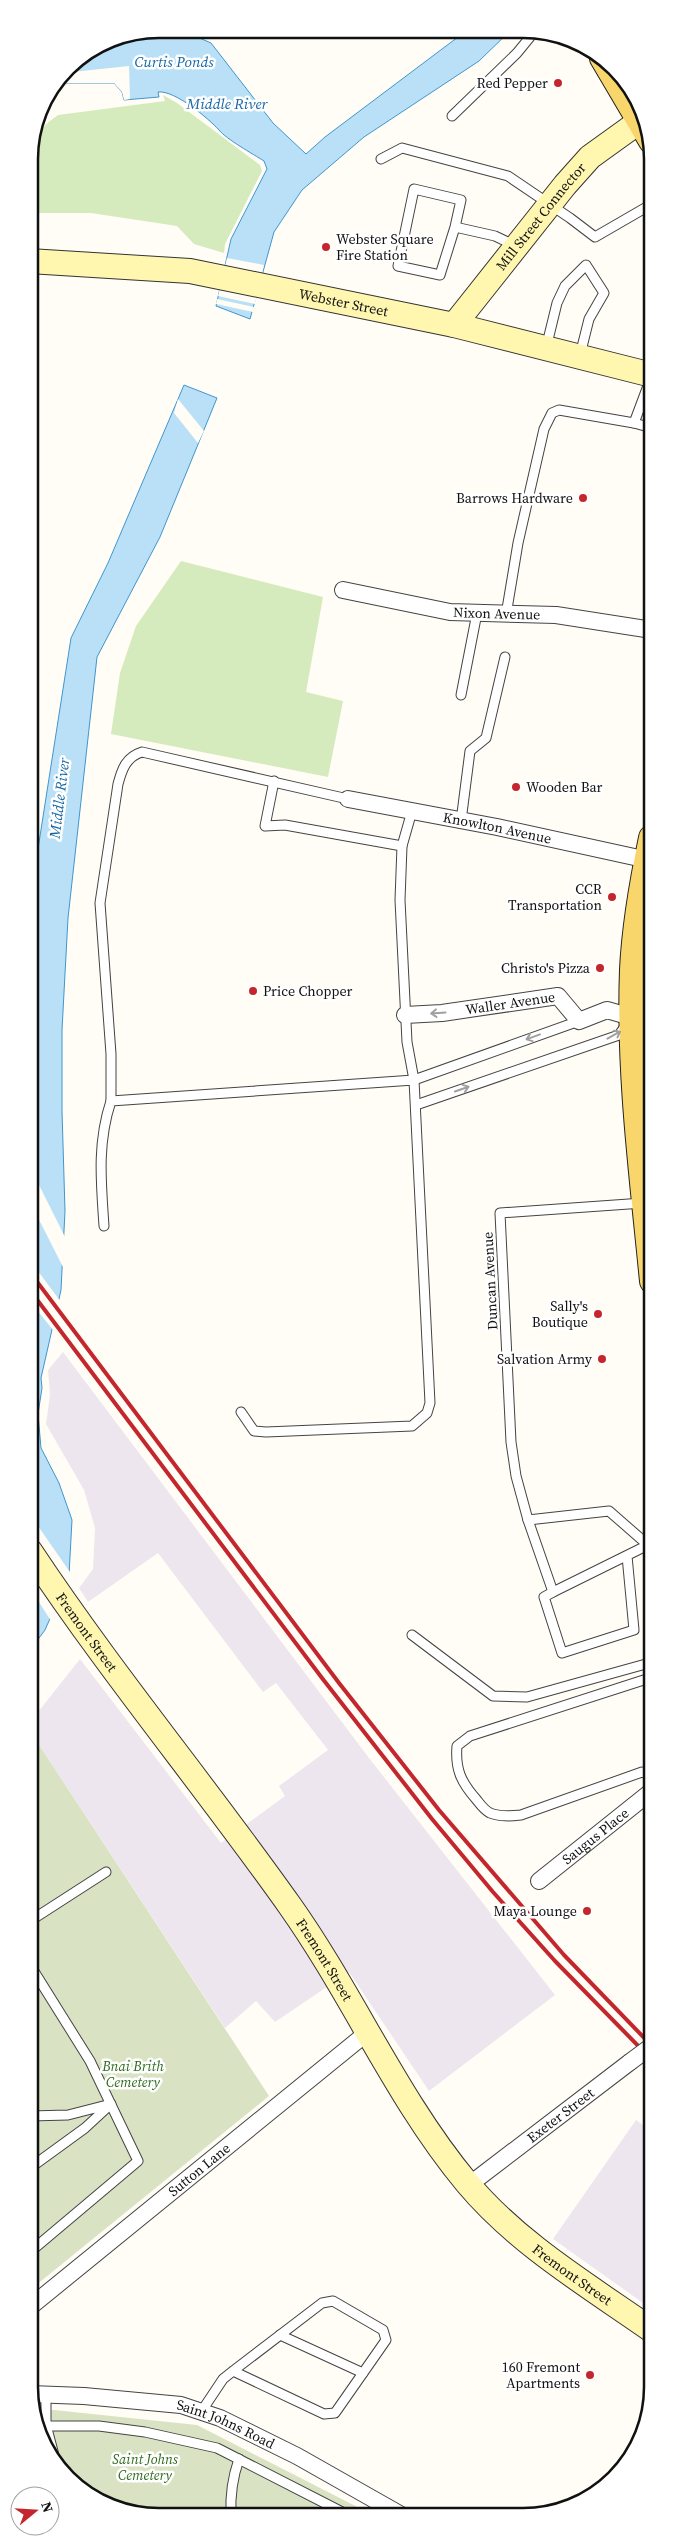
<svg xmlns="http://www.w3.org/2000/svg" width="682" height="2546" font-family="'Source Serif 4',serif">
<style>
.industrial{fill:#eee6ef}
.green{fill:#d5ebbd}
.cemetery{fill:#d9e3c4}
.water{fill:#b9e0f7;stroke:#3f96cf}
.pier{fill:#fffdf5}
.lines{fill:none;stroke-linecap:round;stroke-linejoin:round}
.lane-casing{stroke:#444;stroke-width:11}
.street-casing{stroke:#444;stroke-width:18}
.secondary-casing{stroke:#333;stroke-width:26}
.primary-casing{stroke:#222;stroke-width:28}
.lane{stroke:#fff;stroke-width:9}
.street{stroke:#fff;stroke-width:16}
.secondary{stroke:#fff6b0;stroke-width:24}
.primary{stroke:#f9d66b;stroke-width:26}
.rail{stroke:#c4262e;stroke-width:4}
.street-bridge-casing{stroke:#444;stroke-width:18;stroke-linecap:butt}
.street-bridge{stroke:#fff;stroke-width:16}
.oneway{stroke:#a0a0a0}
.poi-dot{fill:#c4262e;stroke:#fff;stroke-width:2}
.labels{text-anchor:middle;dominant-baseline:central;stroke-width:5;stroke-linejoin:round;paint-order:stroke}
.poi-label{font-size:14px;fill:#111;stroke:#fff;text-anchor:end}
.street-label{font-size:14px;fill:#111;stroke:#fff}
.park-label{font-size:14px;font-style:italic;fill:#2f6b1f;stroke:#fff}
.water-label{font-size:15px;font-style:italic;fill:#1768a6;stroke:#fff}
.rim{fill:none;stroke:#111;stroke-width:2.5}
</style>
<rect width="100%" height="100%" fill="#fffdf5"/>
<!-- industrial -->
<g class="industrial">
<path d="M63,1352L369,1758L555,1995L429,2091L349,1972L275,2022L256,2001L225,2028L30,1731V1722L80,1659L221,1843L285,1796L279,1786L328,1750L276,1683L263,1692L158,1553L88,1602L79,1588L93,1569L95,1528L84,1490L46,1424L50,1395L48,1370Z"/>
<path d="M636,2120L653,2132V2310L553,2239Z"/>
</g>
<!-- green -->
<g class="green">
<path d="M163,95L177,103L260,165L262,171L225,244L224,253L194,244L177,226L91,213H29V151C33,135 45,124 58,115L165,101Z"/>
<path d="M181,561L323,597L306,692L343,701L328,777L111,734L120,673L136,626Z"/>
</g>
<!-- cemetery -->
<g class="cemetery">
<path d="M30,1731L269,2096L30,2290Z"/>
<path d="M54,2410L197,2425L375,2516L133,2515L94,2500L61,2473L33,2411Z"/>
</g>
<!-- water -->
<g class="water">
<path d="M159,29H190L188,33L211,43L273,123L306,154L325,137L466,31H510L479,61L364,137L302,190L274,232L250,319L216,306L231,239L267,169L264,161C253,154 226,139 219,130C209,119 175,90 158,92L159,97L124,100L122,92L114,83H64L54,86L67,67L109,39Z"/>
<path d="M184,385L217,398L160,537L97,657L68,918L62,1030V1111L65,1211L61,1290L41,1378L42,1388L38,1414L41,1448L59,1483L72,1520L69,1575L45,1630L30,1650V1588L35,1580L38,1526L30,1510L29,993L35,868L71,638L108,563Z"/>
</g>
<!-- pier -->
<g class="pier">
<path d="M129,66L130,99L124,100L122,92L114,83H64L54,86L63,73Z"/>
<path d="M227,258L264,265L255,304L218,296Z"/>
<path d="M217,299L254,307L253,312L216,304Z"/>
<path d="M178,399L204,431L198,443L174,413Z"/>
<path d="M29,1165L66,1239L65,1271L29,1200Z"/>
<path d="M29,1259L61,1302L53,1330L29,1300Z"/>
<path d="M38,1526L72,1575L51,1621L30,1588L36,1563V1528Z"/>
</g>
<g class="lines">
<!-- lane casing -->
<g class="lane-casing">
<g id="lane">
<path d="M452,116L517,53L535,31"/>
<path d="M381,159L402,148L508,176L570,218L595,237L652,204"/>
<path d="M455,227L461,200L414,189L398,266L440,275L455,227L495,236L516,246"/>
<path d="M546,348L557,303L565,286L586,265L604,293L589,319L580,355"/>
<path d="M634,423L652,428"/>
<path d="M506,615L518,543L544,429L552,413L559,410L634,423L652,375"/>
<path d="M461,695L477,613"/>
<path d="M29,771L32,783L29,785"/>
<path d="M274,781L265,826L285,825L402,846"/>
<path d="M412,811L402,846L400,900L407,1042L414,1080L579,1021"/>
<path d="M461,821L470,751L486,738L505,657"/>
<path d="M111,1101V1054L100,903L118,784C122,769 126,757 142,752L348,799"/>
<path d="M416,1105L619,1035L626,1025"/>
<path d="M104,1226C101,1182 97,1143 111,1101L414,1080L430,1403L427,1413L412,1426L266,1432L254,1431L241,1412"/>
<path d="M528,1520L516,1476L511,1442L500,1213L643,1203"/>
<path d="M627,1556L634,1630L562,1653L544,1597L553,1592L648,1545H653"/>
<path d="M553,1592L528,1520L609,1511L648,1545"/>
<path d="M412,1635L493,1696L527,1697L653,1662"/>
<path d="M653,1677L470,1736L457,1746C455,1769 461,1782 476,1799C480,1804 484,1810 490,1813C500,1817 511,1816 521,1815L642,1772L653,1776"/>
<path d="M30,1921L106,1872"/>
<path d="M30,1965L90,2061L138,2161L30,2252"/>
<path d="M30,2116L68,2115L111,2104L85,2128L30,2168"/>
<path d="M280,2335L363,2373"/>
<path d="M46,2394V2425L55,2459"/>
<path d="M201,2412L223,2379L233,2371L322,2303L333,2301L383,2330L386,2340L335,2413L324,2414L233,2371"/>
<path d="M40,2426H99L145,2432L217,2448L348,2515"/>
<path d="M231,2515C230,2495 232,2479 239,2459"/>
</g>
</g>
<!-- street casing -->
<g class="street-casing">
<g id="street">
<path id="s1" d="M343,590L450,612L556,615L652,630"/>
<path id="s2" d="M348,799L497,827L648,860"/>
<path id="s3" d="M405,1015L442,1013L558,996L579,1021L607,1010L652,1023"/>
<path id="s4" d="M539,1881L653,1790"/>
<path id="s5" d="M469,2185L630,2062"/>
<path id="s6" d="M30,2307L368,2032"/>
<path id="s7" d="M30,2394L84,2396L181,2405L220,2418L297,2456L403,2516"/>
</g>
</g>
<!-- secondary casing -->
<g class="secondary-casing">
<g id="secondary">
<path id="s8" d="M29,261L190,271L454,325L652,375"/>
<path id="s9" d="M454,325L565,185L590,157L640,121"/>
<path id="s10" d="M30,1551C111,1673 205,1786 290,1906C353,1995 397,2099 467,2183C518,2244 589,2286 653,2331"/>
</g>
</g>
<!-- primary casing -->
<g class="primary-casing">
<g id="primary">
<path d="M603,58L652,141"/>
<path d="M652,838C643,881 635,926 633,970C629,1073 643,1178 653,1281"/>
</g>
</g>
<!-- lane -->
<use href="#lane" class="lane"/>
<!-- street -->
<use href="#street" class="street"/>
<!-- secondary -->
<use href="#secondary" class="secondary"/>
<!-- primary -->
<use href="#primary" class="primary"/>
<!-- rail -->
<g class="rail">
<path d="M29,1271L339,1683L439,1810L564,1955L653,2047"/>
<path d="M29,1289L322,1678L432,1819L493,1892L555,1961L653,2061"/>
</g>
<!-- street-bridge casing -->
<g class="street-bridge-casing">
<path id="street-bridge" d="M630,2062L653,2045"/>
</g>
<!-- street-bridge -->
<use href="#street-bridge" class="street-bridge"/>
</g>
<!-- one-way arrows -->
<defs><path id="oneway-shaft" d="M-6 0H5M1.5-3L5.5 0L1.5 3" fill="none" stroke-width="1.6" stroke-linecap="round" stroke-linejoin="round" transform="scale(1.25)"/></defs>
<g class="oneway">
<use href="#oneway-shaft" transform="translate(438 1013) rotate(176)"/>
<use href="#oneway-shaft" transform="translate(614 1035) rotate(-29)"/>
<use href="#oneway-shaft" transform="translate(533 1037) rotate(160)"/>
<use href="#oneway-shaft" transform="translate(462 1089) rotate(-19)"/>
</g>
<!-- markers -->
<g class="poi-dot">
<circle cx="558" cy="83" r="5"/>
<circle cx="326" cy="247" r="5"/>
<circle cx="583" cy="498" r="5"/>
<circle cx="516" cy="787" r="5"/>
<circle cx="612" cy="897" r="5"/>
<circle cx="600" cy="968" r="5"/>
<circle cx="253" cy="991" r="5"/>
<circle cx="598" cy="1314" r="5"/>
<circle cx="602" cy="1359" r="5"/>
<circle cx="587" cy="1911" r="5"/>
<circle cx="590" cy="2375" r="5"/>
</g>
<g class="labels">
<!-- poi labels -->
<g class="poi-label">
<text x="548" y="83">Red Pepper</text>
<text x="336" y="239" text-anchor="start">Webster Square<tspan x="336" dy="16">Fire Station</tspan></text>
<text x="573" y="498">Barrows Hardware</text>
<text x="526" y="787" text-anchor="start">Wooden Bar</text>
<text x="602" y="889">CCR<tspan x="602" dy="16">Transportation</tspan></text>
<text x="590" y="968">Christo's Pizza</text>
<text x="263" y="991" text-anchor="start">Price Chopper</text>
<text x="588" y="1306">Sally's<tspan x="588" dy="16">Boutique</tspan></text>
<text x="592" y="1359">Salvation Army</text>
<text x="577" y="1911">Maya Lounge</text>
<text x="580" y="2367">160 Fremont<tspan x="580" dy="16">Apartments</tspan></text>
</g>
<!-- street labels -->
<g class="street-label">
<text stroke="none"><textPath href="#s9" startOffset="139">Mill Street Connector</textPath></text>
<text stroke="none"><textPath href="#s8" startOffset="318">Webster Street</textPath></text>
<text stroke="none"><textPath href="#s1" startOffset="156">Nixon Avenue</textPath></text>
<text stroke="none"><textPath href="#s2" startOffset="152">Knowlton Avenue</textPath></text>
<text stroke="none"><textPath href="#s3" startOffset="106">Waller Avenue</textPath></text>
<text transform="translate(490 1281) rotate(-93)">Duncan Avenue</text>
<text stroke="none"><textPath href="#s10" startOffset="99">Fremont Street</textPath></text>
<text stroke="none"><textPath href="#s4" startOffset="72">Saugus Place</textPath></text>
<text stroke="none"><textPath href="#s10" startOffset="504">Fremont Street</textPath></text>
<text stroke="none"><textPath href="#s5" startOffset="115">Exeter Street</textPath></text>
<text stroke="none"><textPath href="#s6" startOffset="218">Sutton Lane</textPath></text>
<text stroke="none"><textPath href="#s10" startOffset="909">Fremont Street</textPath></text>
<text stroke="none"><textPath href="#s7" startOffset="200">Saint Johns Road</textPath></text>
</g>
<!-- park labels -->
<g class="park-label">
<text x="133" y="2066">Bnai Brith<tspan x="133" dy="16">Cemetery</tspan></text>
<text x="145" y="2459">Saint Johns<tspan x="145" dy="16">Cemetery</tspan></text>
</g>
<!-- water labels -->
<g class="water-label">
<text x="174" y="61">Curtis Ponds</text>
<text x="227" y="103">Middle River</text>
<text transform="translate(59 798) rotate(-83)">Middle River</text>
</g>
</g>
<!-- crop -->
<path d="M0 0H682V2546H0ZM159 38H523A121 121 0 0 1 644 159V2387A121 121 0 0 1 523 2508H159A121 121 0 0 1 38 2387V159A121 121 0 0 1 159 38Z" fill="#fff" fill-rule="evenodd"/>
<path class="rim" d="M159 38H523A121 121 0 0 1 644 159V2387A121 121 0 0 1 523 2508H159A121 121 0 0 1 38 2387V159A121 121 0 0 1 159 38Z"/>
<!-- north arrow -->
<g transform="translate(35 2511) rotate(72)"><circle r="24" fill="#ffffff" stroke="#a0a0a0"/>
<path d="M0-4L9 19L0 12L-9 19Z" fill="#c4262e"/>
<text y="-8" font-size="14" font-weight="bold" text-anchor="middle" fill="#111111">N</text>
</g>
</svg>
